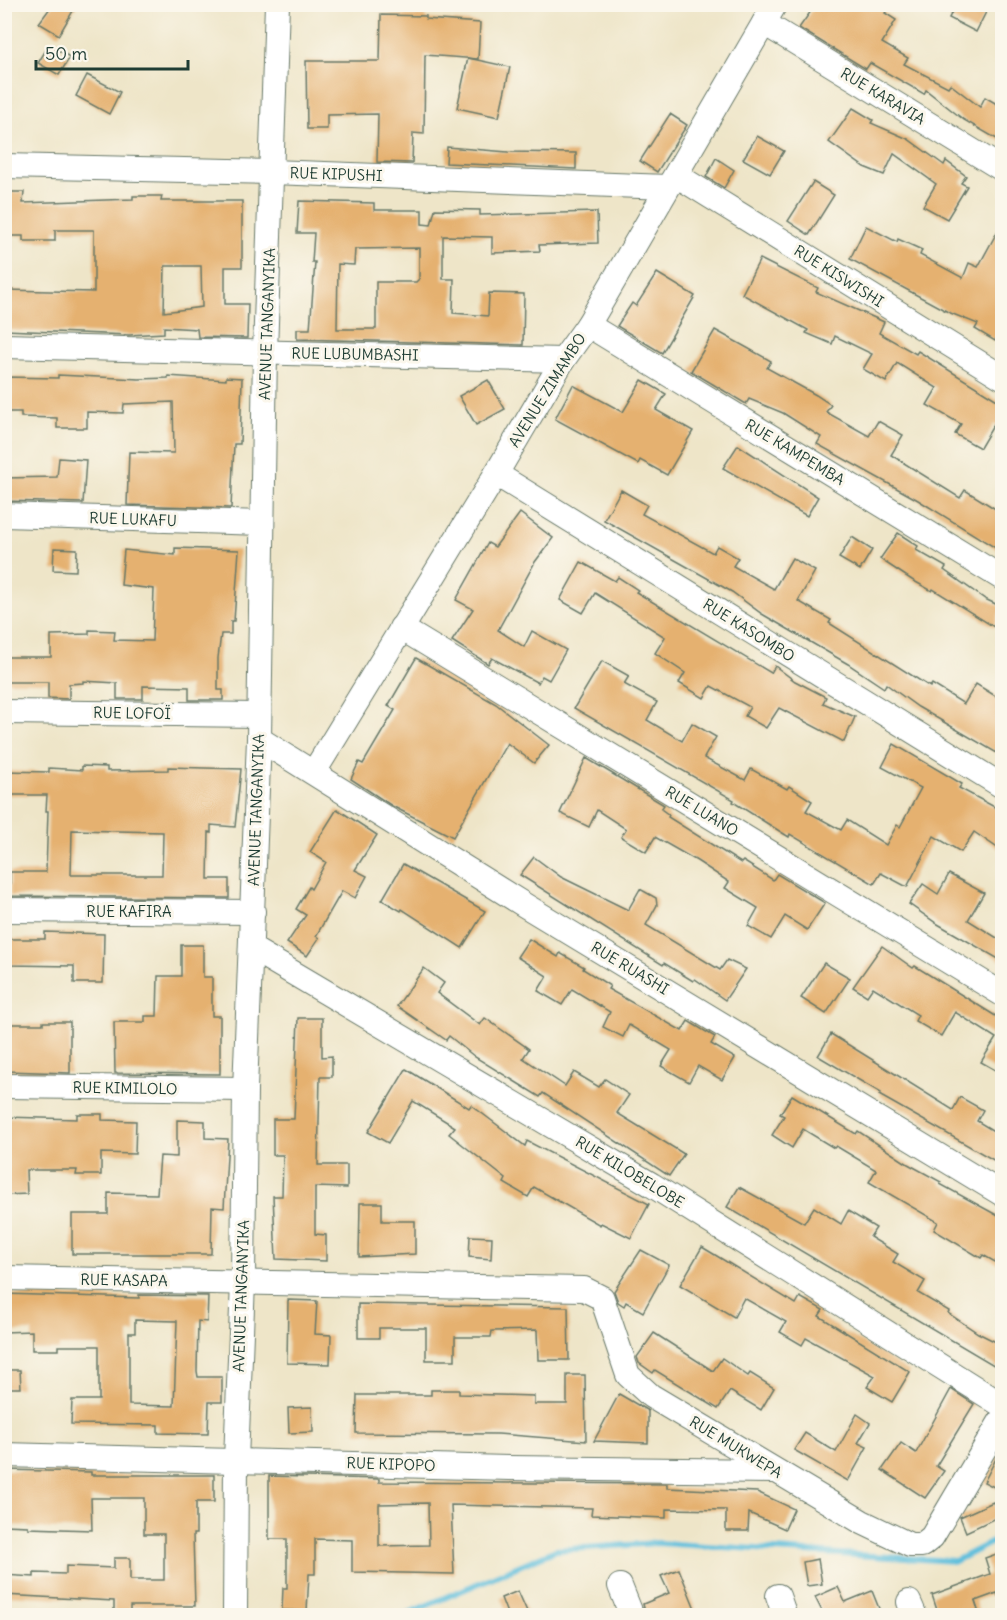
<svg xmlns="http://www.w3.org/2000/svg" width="1007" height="1620" font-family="Delius,sans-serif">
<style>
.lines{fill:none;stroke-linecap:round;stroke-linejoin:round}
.stream{stroke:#5dbedb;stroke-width:6}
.building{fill:#e5b16f;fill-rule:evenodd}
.street-casing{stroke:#677868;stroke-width:26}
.street{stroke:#fff;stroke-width:24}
.labels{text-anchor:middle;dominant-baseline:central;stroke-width:6;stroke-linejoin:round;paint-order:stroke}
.street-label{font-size:15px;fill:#1f3d34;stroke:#fbf7ec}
</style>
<rect width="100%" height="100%" fill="#fbf7ec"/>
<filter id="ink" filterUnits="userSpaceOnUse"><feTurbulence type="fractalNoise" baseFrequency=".0167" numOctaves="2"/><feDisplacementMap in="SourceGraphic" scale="12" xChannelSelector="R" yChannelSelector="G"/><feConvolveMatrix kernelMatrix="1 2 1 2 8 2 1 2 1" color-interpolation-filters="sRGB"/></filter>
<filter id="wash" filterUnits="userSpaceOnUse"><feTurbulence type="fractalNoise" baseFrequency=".008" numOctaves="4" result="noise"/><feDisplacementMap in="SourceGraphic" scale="24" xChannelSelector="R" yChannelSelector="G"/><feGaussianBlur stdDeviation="1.35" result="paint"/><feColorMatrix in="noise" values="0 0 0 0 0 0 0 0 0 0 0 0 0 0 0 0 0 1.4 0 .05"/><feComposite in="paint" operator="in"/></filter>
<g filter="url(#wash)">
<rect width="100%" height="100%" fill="#eee5c8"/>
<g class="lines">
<!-- stream -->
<path class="stream" d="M402,1616L556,1550L657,1543L955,1561L1002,1537"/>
</g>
<g id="blocks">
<!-- building -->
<g class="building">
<path d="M53,4H77L59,35L39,23Z"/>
<path d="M816,4H891L885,13L896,20L882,43L908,58L904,64L948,87L950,84L980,107L985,97L1002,107V142L964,120L926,90L924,94L870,63L866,69L799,28Z"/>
<path d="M956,4H990L976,32L949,18Z"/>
<path d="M381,15L426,16V19L480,23L478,59L425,55L424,134L413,133L412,163L377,162L378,114L327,115V129H307L306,61H380Z"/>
<path d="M49,45L70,57L59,75L38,63Z"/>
<path d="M468,58L510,67L499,117L457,108Z"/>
<path d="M87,75L120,92L109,114L76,96Z"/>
<path d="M853,108L873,120L871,123L908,139L944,165L946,161L966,176L961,183L967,186L947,219L923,206L936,184L894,154L884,175L864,167L829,142Z"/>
<path d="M670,114L687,125L657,172L640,161Z"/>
<path d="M757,136L784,151L770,174L743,159Z"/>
<path d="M447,147L508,152L576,153V169L446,163Z"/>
<path d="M716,158L734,170L724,188L706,177Z"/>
<path d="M813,182L834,195L809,235L788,221Z"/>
<path d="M4,192H24L23,203L133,199V196H162L161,201H242V267H225V304H248L247,338L198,337L197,329L164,327V333L129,335L4,330V290L94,292V230H55V241H23V236H4ZM165,266H201L202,307L164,312Z"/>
<path d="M299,201L374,203V210H422V224L431,225L435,209L480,210V215L597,212L598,243L539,245L540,251L492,253V237L443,236V279H454L453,313L488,316L489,293L524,294L523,345L297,339V329H310L315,262H312L314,233H297ZM419,248V279L416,282H376V329H337L338,264L354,265L355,249Z"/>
<path d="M1002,223V328L995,341L975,329L978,324L948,312L850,259L866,226L897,242L898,239L922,250L920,255L963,278L969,263L978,267Z"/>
<path d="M760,259L818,288L816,292L884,322L879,333L916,354L918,351L1002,403V429L994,424L980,448L955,434L961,424L927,405L937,388L897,363L886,382L863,369L872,354L835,336L832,344L806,333L808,330L742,294Z"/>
<path d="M657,273L695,296L662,353L617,326L632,303L636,306Z"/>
<path d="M715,330L771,361L767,368L816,395L831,405L826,412L869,436L878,421L903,435L891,455L960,498L965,490L1002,513V552L918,500L817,444L821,437L783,413L749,399L746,404L691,371Z"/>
<path d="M58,375L139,379L168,378V376L226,380V377L242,378L240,444H234L231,508L127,505L129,452L174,453L173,402L124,404L123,413L87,412V428H57V418L21,417V412H4V377L58,378Z"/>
<path d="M488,380L505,409L476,425L459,396Z"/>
<path d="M642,380L666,394L656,410L693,431L667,475L640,460L638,464L555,419L573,385L623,412Z"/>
<path d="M738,445L818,497L807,516L723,468Z"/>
<path d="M59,458L86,460L83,503L4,501V478L57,477Z"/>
<path d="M621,490L647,505L642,514L713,553L717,546L738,558L733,566L774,589L792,558L815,571L798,601L831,620L829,623L930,687L932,684L964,704L976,684L1002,700V756L918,707L886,684L884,688L848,664L762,614L732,592L604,520Z"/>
<path d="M520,513L553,538L535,562L498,630L524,647L532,631L566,650L549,680L542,676L538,683L492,658L488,664L452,641L473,609L456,600L488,543L495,547Z"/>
<path d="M898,533L918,546L916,550L946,567L944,570L985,599L1002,607L994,627L933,589L932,591L912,580L880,559Z"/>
<path d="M852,537L872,550L860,570L839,558Z"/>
<path d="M54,548L77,549L76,571L53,570Z"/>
<path d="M175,548L239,550L234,621H231V634H221L218,658V690H223V700H189V687L143,686V699H117V683L83,681V683L69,684V699L48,698V682H4V657H51V635L89,634V630L115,631L114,640L152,641L154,589L121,585L124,550L175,555Z"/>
<path d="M581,562L615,581L618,577L638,590L636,592L771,673L775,666L795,681L826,697L823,703L855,717L844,742L779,708L766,728L745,716L750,707L711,686L704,698L679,683L685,673L655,653L665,637L595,593L583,613L560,600Z"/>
<path d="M416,658L496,704L549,745L534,763L507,743L453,837L392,806L351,779L359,762L363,764L395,710L388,706Z"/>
<path d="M602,661L629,676L624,684L657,702L647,720L682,741L692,723L716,737L704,758L745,780L751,769L787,789L789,786L812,801L806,811L841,830L847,820L886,845L897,825L900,827L921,788L882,767L894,744L962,784L959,788L1002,811V851L974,832L961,852L934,836L907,887L881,873L874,884L790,834L789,837L733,802L734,800L574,708Z"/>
<path d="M586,758L664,805L661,809L669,815L668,817L741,863L743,861L773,880L777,874L825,903L807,930L785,916L771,939L748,926L758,908L725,888L729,882L697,861L655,837L646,852L621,837L626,829L597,810L589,827L560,813Z"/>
<path d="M82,766L107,767V771L168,770V767L241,769L235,827L211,825V833L209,832L208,879H229V898L10,896V872H46L48,811H46L47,795H4V771L49,772V768L82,770ZM72,830L163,832L162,875H71Z"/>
<path d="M337,809L377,835L355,870L367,876L355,898L342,891L316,936L319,938L307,956L287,943L306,915L296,909L309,887L311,889L326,862L310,852Z"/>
<path d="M534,857L561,877L628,910L640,889L656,898L657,905L646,925L720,970L727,960L746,969L725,1000L695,979L693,981L664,963L663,965L520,875Z"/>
<path d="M403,864L485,911L462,948L402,909L401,911L382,900Z"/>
<path d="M949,874L984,893L968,920L1002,941V961L936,923L909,904L923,884L938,894Z"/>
<path d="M45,932L104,934L103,983H74V966L9,965L10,939H45Z"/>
<path d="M529,939L558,957L560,953L584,967L583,969L610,986L608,989L682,1031L688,1021L715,1037L711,1044L735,1058L722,1080L698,1066L689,1082L661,1066L671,1050L629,1025L623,1037L603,1027L610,1012L572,989L562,1005L538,991L547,976L517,957Z"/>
<path d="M181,945H203V977H212V1016H220V1074L115,1073L114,1022H145V1016H157L158,976H181Z"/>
<path d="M882,946L913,968L915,966L1002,1020V1074L981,1062L996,1038L955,1012L941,1036L915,1021L918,1015L873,987L867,996L853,987Z"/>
<path d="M824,963L850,978L826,1014L801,998Z"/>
<path d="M424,968L444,983L437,993L480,1025L485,1018L529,1049L523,1058L565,1086L574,1072L599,1087L605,1079L629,1095L617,1113L684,1154L669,1176L543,1093L540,1097L475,1057L449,1036L446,1040L397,1006Z"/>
<path d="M298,1018H322V1057L332,1056V1077H320L318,1165H347V1188L315,1187V1234L326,1235V1261L276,1259L273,1196H282L283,1155H273V1119H294Z"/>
<path d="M43,1022H70V1073L5,1071L6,1024H43Z"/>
<path d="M831,1034L953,1110L960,1097L983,1110L977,1121L1002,1136V1152L997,1162L879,1095L881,1093L818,1056Z"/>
<path d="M406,1069L469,1108L471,1105L525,1146L527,1141L649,1204L631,1238L601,1223L600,1225L534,1187L528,1197L504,1183L506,1179L449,1134L455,1127L413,1101L388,1143L368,1132Z"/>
<path d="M792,1095L856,1134L858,1131L908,1164L941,1182L940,1184L1002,1218V1266L983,1255L981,1258L934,1230L938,1222L869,1182L876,1170L836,1146L834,1148L803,1129L792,1148L772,1135L784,1116L780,1114Z"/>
<path d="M77,1114H102V1120L136,1121L135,1154L101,1153V1175H76L77,1170H26L27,1194L6,1195L5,1117L77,1119Z"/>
<path d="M177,1120L205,1121V1138L228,1139L224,1208L212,1207L211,1254H72V1214H108V1193L157,1194L160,1156L177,1157Z"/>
<path d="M739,1187L804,1223L814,1207L841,1224L848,1211L876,1228L870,1237L898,1254L893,1262L925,1281L918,1293L949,1311L948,1313L978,1333L1002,1345V1370L727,1207Z"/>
<path d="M360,1203H382V1221H415V1254L359,1257Z"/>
<path d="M470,1236L492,1237L491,1259L469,1257Z"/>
<path d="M702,1247L796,1304L800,1297L823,1310L819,1316L910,1372L892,1402L867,1387L875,1376L806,1338L802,1345L780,1332L786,1322L744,1298L734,1317L680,1285Z"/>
<path d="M641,1250L669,1265L643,1312L626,1302L624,1306L618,1302L614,1291Z"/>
<path d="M4,1294L139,1298V1295L208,1296L207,1322L198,1321L197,1371L198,1377H222V1402H209L208,1434L158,1433V1425L71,1424L72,1400H99V1346H59V1350H32V1331L4,1332ZM135,1320L177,1321L174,1406L129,1405V1333H135Z"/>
<path d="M288,1300L317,1301L315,1334L331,1335L330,1364L287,1363Z"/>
<path d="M358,1304L568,1307L569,1360H538L537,1330L492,1331L491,1337H455V1360H426V1328H379V1338H358Z"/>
<path d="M654,1333L713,1371L722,1358L748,1376L750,1373L774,1388L761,1410L730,1391L718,1409L655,1370L653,1373L639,1363L637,1357Z"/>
<path d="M4,1370H20L21,1388H4Z"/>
<path d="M567,1375H585L586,1441L498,1434L356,1433L357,1395H431V1390H459V1394L534,1396V1404H567Z"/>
<path d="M951,1389L974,1404L936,1466L944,1471L925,1498L882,1470L901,1443L916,1453Z"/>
<path d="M619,1394L648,1411V1443L594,1441Z"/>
<path d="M312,1407L313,1432L289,1433L288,1408Z"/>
<path d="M857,1414L870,1423L858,1443L867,1447L848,1481L794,1450L805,1433L836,1452Z"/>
<path d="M1002,1447V1491L984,1482Z"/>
<path d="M4,1470L91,1472V1475H214V1502H196V1534H193L195,1606H130V1612H114V1601L4,1595V1575L34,1577V1573L66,1574V1566L114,1568V1558H130V1580H164V1534H144V1498H91L92,1530L28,1528V1526L4,1525Z"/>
<path d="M269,1476L379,1479V1482L667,1484V1488L757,1492L794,1509L785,1529L749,1513L748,1531H726V1510L666,1509V1518L591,1515L592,1508L451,1505L454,1574L352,1572V1540L315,1539V1574H309L307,1611L282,1610L283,1588H287V1539H269ZM428,1503L429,1545L379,1546V1504Z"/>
<path d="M993,1502L1000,1516L966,1532L960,1517Z"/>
<path d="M1002,1552V1601H1000L997,1593L975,1601L980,1616H939L932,1595L990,1574L985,1558Z"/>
<path d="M818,1559L822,1584L807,1586L803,1562Z"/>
<path d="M679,1569L698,1616H646L643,1604L669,1593L661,1576Z"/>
<path d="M838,1587L845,1602L872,1591L882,1616H812L822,1611L815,1597Z"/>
<path d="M518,1591L529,1616H508L501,1598Z"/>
</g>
</g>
</g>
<g filter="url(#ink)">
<use href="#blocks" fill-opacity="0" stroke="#677868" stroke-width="1.5"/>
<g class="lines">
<!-- street casing -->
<g class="street-casing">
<g id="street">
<path d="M764,23L1002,169"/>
<path d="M4,166L272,172L667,187"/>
<path d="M676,175L1002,377"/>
<path d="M588,325L1002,578"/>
<path d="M4,346L563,360"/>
<path d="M496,474L1002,786"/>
<path d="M4,515L262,523"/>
<path d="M401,628L1002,994"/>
<path d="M4,712L259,715"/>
<path d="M259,739L526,906L1002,1194"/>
<path d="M314,772L496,474L563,360L588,325L775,4"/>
<path d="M4,910L253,912"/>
<path d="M251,948L652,1185L1002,1405"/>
<path d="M4,1086L245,1089"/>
<path d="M4,1278L584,1289L602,1298L628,1375L651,1396L862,1522L910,1545H922L932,1537L1002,1419"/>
<path d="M4,1455L509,1468L775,1471"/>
<path d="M620,1586L632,1616"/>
<path d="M778,1596L785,1616"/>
<path d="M909,1602L915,1616"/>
<path d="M235,1616L236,1460L243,1282L245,1089L259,739L265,352L277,4"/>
</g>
</g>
<!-- street -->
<use href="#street" class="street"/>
</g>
</g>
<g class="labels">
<!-- street labels -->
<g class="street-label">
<text transform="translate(883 96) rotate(31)">RUE KARAVIA</text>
<text transform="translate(336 174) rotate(2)">RUE KIPUSHI</text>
<text transform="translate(839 276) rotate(32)">RUE KISWISHI</text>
<text transform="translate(267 324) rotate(-88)">AVENUE TANGANYIKA</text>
<text transform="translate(355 354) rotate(1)">RUE LUBUMBASHI</text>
<text transform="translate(547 390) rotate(-58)">AVENUE ZIMAMBO</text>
<text transform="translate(795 452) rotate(31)">RUE KAMPEMBA</text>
<text transform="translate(133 519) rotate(2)">RUE LUKAFU</text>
<text transform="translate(749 630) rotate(32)">RUE KASOMBO</text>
<text transform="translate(132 713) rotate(1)">RUE LOFOÏ</text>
<text transform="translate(256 810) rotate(-88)">AVENUE TANGANYIKA</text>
<text transform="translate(702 811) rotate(31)">RUE LUANO</text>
<text x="129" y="911">RUE KAFIRA</text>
<text transform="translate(630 968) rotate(31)">RUE RUASHI</text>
<text transform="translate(125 1088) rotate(1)">RUE KIMILOLO</text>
<text transform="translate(630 1172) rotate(31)">RUE KILOBELOBE</text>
<text transform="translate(124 1280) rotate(1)">RUE KASAPA</text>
<text transform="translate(241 1296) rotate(-88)">AVENUE TANGANYIKA</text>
<text transform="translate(736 1447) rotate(31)">RUE MUKWEPA</text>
<text transform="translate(391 1464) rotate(2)">RUE KIPOPO</text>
</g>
</g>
<!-- margin -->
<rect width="1007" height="1620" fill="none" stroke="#fbf7ec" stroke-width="24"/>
<!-- scale -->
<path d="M36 60v9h152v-9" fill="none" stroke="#1f3d34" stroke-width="3"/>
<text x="45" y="60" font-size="18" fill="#1f3d34" stroke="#fbf7ec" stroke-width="4.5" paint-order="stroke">50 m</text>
</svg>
